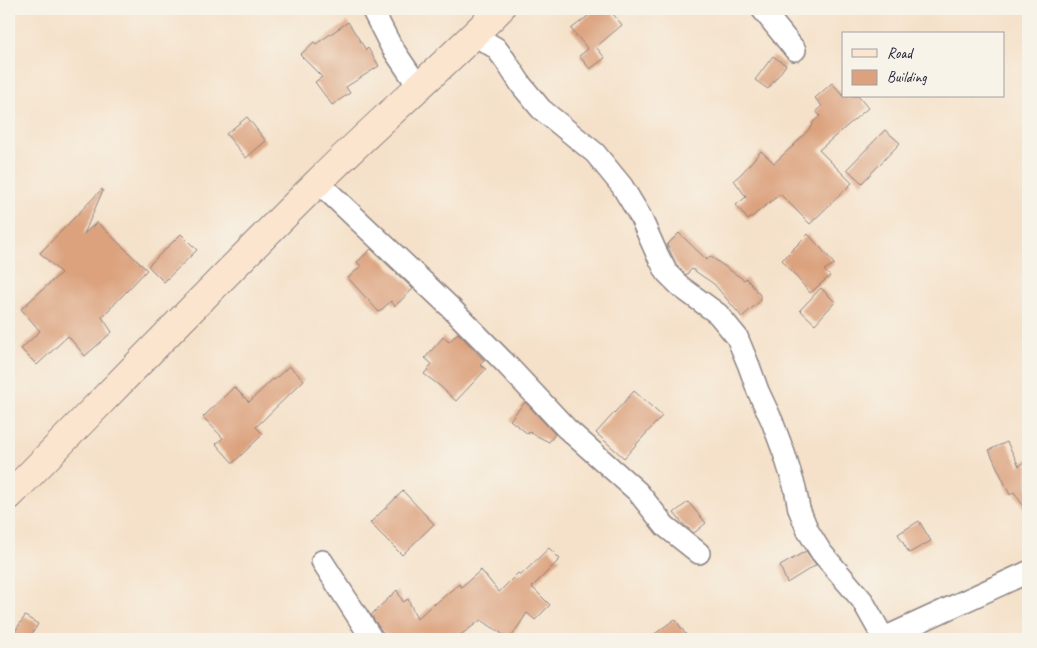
<svg xmlns="http://www.w3.org/2000/svg" width="1037" height="648" font-family="Caveat,sans-serif">
<style>
.building{fill:#dca27e}
.lines{fill:none;stroke-linecap:round;stroke-linejoin:round}
.minor-casing{stroke:#8c8282;stroke-width:24}
.secondary-casing{stroke:#8c8282;stroke-width:30}
.minor{stroke:#fff;stroke-width:21}
.secondary{stroke:#fce5cf;stroke-width:28}
</style>
<rect width="100%" height="100%" fill="#f7f3e8"/>
<filter id="ink" filterUnits="userSpaceOnUse"><feTurbulence type="fractalNoise" baseFrequency=".02" numOctaves="2"/><feDisplacementMap in="SourceGraphic" scale="10" xChannelSelector="R" yChannelSelector="G"/><feConvolveMatrix kernelMatrix="1 2 1 2 8 2 1 2 1" color-interpolation-filters="sRGB"/></filter>
<filter id="wash" filterUnits="userSpaceOnUse"><feTurbulence type="fractalNoise" baseFrequency=".0096" numOctaves="4" result="noise"/><feDisplacementMap in="SourceGraphic" scale="20" xChannelSelector="R" yChannelSelector="G"/><feGaussianBlur stdDeviation="1.12" result="paint"/><feColorMatrix in="noise" values="0 0 0 0 0 0 0 0 0 0 0 0 0 0 0 0 0 1.4 0 .05"/><feComposite in="paint" operator="in"/></filter>
<g filter="url(#wash)">
<rect width="100%" height="100%" fill="#f5e1c9"/>
<g id="blocks">
<!-- building -->
<g class="building">
<path d="M597,9H609L622,25L596,47L605,58L590,69L579,56L588,49L571,29Z"/>
<path d="M348,22L366,50L368,48L379,66L346,87L350,93L332,105L315,82L322,77L300,55L314,42L316,44Z"/>
<path d="M773,56L786,65L768,89L755,80Z"/>
<path d="M832,83L843,95V96H858L868,108L819,150L852,183L810,224L780,194L748,220L736,205L746,197L734,180L741,174L761,151L774,163L793,146L813,125L812,123L820,116L816,111L822,106L815,98Z"/>
<path d="M247,117L266,141L246,158L226,134Z"/>
<path d="M885,130L900,143L862,183L847,169Z"/>
<path d="M102,189L103,190L84,234L97,222L147,270L102,317L112,332L85,356L68,336L37,365L21,349L40,331L21,309L61,273L40,253Z"/>
<path d="M679,233L707,260L710,256L744,280L746,278L760,295V301L742,317L714,284L692,269L686,275L677,266L667,245Z"/>
<path d="M181,234L197,250L164,282L148,266Z"/>
<path d="M808,234L827,255L834,264L824,270L830,276L810,293L782,260Z"/>
<path d="M371,249L413,289L395,306L391,301L379,312L348,278L361,266L357,262Z"/>
<path d="M821,288L835,302L815,324L800,310Z"/>
<path d="M458,333L484,360L480,365L486,369L456,401L440,386L424,374L432,364L425,358L443,337L449,342Z"/>
<path d="M289,366L304,380L256,427L263,434L233,463L216,444L223,438L203,417L234,387L249,402L273,379L274,380Z"/>
<path d="M634,391L662,416L624,458L596,433Z"/>
<path d="M525,402L555,434L549,442L529,432L528,434L510,420Z"/>
<path d="M1007,442L1019,466L1028,459V513L1014,492L1010,495L989,450Z"/>
<path d="M403,491L434,524L402,555L370,523Z"/>
<path d="M688,502L706,523L694,533L683,524L674,513Z"/>
<path d="M919,521L931,541L909,553L898,534Z"/>
<path d="M549,548L560,559L532,587L550,605L535,620L527,613L510,639L481,620L455,639H390L380,629L371,615L397,590L403,602L408,599L417,619L434,603L435,604L459,584L461,587L481,570L499,592L518,573L521,575Z"/>
<path d="M806,551L816,565L787,583L780,566Z"/>
<path d="M25,616L38,624L29,639H10Z"/>
<path d="M675,619L689,639H648Z"/>
</g>
</g>
</g>
<g filter="url(#ink)">
<use href="#blocks" fill-opacity="0" stroke="#8c8282" stroke-width="1"/>
<g class="lines">
<!-- minor casing -->
<g class="minor-casing">
<g id="minor">
<path d="M372,9L391,46L418,86"/>
<path d="M762,9L795,50"/>
<path d="M474,35L496,48L505,60L522,86L541,109L595,153L622,186L640,216L657,254L667,273L681,287L718,314L737,337L749,366L758,391L772,421L784,453L795,488L799,509L808,531L821,552L862,600L884,639"/>
<path d="M318,182L450,307L507,365L566,428L638,492L665,526L699,553"/>
<path d="M322,561L372,639"/>
<path d="M882,639L1028,572"/>
</g>
</g>
<!-- secondary casing -->
<g class="secondary-casing">
<path id="secondary" d="M9,496C111,392 213,286 317,183C376,124 441,69 500,9"/>
</g>
<!-- minor -->
<use href="#minor" class="minor"/>
<!-- secondary -->
<use href="#secondary" class="secondary"/>
</g>
</g>
<!-- margin -->
<rect width="1037" height="648" fill="none" stroke="#f7f3e8" stroke-width="30"/>
<!-- legend -->
<rect x="842" y="32" width="162" height="65" fill="#f7f3e8" stroke="#a29fa3"/>
<rect x="852" y="49" width="25" height="8" fill="#fce5cf" stroke="#a29fa3"/>
<text x="887" y="58" font-size="15" fill="#22223b">Road</text>
<rect x="852" y="70" width="25" height="15" fill="#dca27e" stroke="#a29fa3"/>
<text x="887" y="82" font-size="15" fill="#22223b">Building</text>
</svg>
